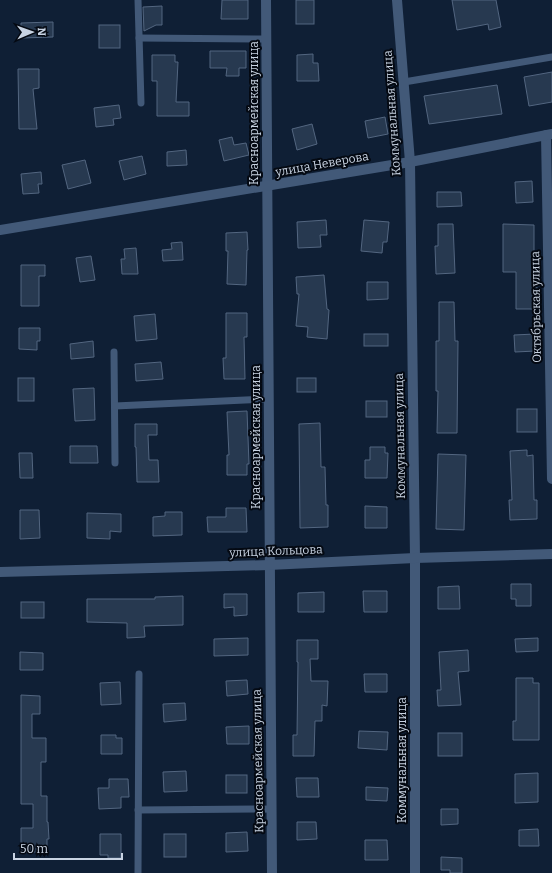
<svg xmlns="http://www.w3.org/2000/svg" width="552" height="873" font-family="Bitter,serif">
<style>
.building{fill:#273950;stroke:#536680}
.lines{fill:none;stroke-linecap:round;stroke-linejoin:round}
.lane{stroke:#425978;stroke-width:7}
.street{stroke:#425978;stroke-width:10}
.labels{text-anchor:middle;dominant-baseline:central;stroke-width:4;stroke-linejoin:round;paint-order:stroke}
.street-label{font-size:12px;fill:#c8d3e2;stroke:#040912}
</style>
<rect width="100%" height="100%" fill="#0f1f35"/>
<!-- building -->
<g class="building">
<path d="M222,0H248V19H221Z"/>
<rect x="296" y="0" width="18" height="24"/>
<path d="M452,0H496L501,27L489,30L488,24L457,30Z"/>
<path d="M162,6V25H156L144,31L143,7Z"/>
<path d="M53,22V37L21,38V23Z"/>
<rect x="99" y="25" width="21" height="23"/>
<path d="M210,51H246V68H239V76H226L227,68H210Z"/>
<path d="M313,54V63H318L319,81H297V55Z"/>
<path d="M152,55H175V62H178L176,102H189V116H157V81H152Z"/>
<path d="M18,69H39V88L33,89L37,129H19Z"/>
<path d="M552,72V102L529,106L524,77Z"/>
<path d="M497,85L502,114L429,124L424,96Z"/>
<path d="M119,105L121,118L113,119L114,125L96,127L94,108Z"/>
<path d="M385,117L388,134L368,138L365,121Z"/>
<path d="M312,124L317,144L297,150L292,129Z"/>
<path d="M232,137L234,145L246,143L249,155L224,161L219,140Z"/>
<path d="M186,150L187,165L167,166V152Z"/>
<path d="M142,156L146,174L124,180L119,161Z"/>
<path d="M85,160L91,183L68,189L62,165Z"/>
<path d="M41,172L42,184H38L39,193L23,194L21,174Z"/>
<path d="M532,181L533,202L516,203L515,182Z"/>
<path d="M437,192H461L462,206L437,207Z"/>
<path d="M326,220L327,235H320L321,247L298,248L297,222Z"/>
<path d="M364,220L389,222L387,242H383L382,253L361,251Z"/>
<path d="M438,224H453L455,273L436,274L435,246H438Z"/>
<path d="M503,224L534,225V287H537V309H516V272H503Z"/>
<path d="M247,232L248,250H247L246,285L227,284L228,251H226V233Z"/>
<path d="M182,242L183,260L163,261L162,250L172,249L171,243Z"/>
<path d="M136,248L138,274H122L121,259H125L124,249Z"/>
<path d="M91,256L95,280L80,282L76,258Z"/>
<path d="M21,265H45V276H39V306H21Z"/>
<path d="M324,275L327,309L329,310L327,339L307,337L308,327L296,326L299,294H297L296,277Z"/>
<path d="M367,282H388V299L367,300Z"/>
<path d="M439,302H454L455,341H458L457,433H437L438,391H436V341H439Z"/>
<path d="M226,313H247V337H244L245,379H224L223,358H226Z"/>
<path d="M155,314L157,339L136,341L134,316Z"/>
<path d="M19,328H40V341H37V350L19,349Z"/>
<rect x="364" y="334" width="24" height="12"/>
<path d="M535,334L536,351L515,352L514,335Z"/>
<path d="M93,341L94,357L71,359L70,344Z"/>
<path d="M161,362L163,379L136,381L135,364Z"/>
<rect x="18" y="378" width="16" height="23"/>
<rect x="297" y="378" width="19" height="14"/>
<path d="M94,388L95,420L75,421L73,389Z"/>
<rect x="366" y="401" width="21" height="16"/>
<rect x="517" y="409" width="20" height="23"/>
<path d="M247,411L249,464H247V475H227V455H229L227,412Z"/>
<path d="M320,423L321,467H325L326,505H328V527L300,528L299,424Z"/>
<path d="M135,424H157V435H148L149,460H158L159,482H137L136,447H135Z"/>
<path d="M70,446H97L98,463H70Z"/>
<path d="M370,447H385V453H388L387,478H365V460H370Z"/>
<path d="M527,450V456L533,455L534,500H537V519L510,520L509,500H512L510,451Z"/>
<path d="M19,453H32L33,478H20Z"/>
<path d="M438,454L466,455L464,530L436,529Z"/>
<path d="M365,506L387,507V528H365Z"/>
<path d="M226,508H246L247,532H208L207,517H226Z"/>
<path d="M20,510H39L40,538L20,539Z"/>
<path d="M165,512H182V535L153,536V517L165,516Z"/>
<path d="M87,513L121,514V532L110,531V539L87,538Z"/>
<path d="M511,584H531V606H516V599H511Z"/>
<path d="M459,586L460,609H438V587Z"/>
<path d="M363,591H387V612H364Z"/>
<path d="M324,592V612H298V593Z"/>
<path d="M224,594H247V615L234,616V607L224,608Z"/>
<path d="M183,596V625L144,626L145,637L127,638V623L87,622V599H155V597Z"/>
<rect x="21" y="602" width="23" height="16"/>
<path d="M248,638V655L214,656V639Z"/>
<path d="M538,638V651L516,652L515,639Z"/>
<path d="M297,640H318V659H310L311,681H328L327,706L322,705V721H315L314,756H293V735H297L298,662H297Z"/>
<path d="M468,650L469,671L458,672L461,705L438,706L437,690H441L439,652Z"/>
<path d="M20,652L43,653V670H20Z"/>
<path d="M364,674H387V692H365Z"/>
<path d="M516,678H533V683H539V740H513V721H516Z"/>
<path d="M247,680L248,694L227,696L226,681Z"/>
<path d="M120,682L121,704L101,705L100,683Z"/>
<path d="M21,695L40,696V714H32V738H46V762H41V796H47V822H48L49,839H47V852H21V828H33V804H21Z"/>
<path d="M185,703L186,720L164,722L163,704Z"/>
<path d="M249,726V744H227L226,727Z"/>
<path d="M359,731L388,732L387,750L358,748Z"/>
<rect x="438" y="733" width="24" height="23"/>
<path d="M101,735H116V738H122V754H101Z"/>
<path d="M186,771L187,791L164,792L163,772Z"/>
<path d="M538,773V802L515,803V774Z"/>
<rect x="226" y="775" width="21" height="18"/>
<path d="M296,778H318L319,797H297Z"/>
<path d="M109,779H128L129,797H121V808L99,809L98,788H109Z"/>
<path d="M366,787L388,788L387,801L366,800Z"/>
<path d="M441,809H458V824L441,825Z"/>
<path d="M297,822H316L317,839L297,840Z"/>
<path d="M538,829L539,846H519V830Z"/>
<path d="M247,832L248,851L226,852V833Z"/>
<path d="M100,834H121V858H108V855H100Z"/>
<rect x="164" y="834" width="22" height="23"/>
<path d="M365,840H387L388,860H365Z"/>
<path d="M441,857L462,858V873H450V870H441Z"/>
</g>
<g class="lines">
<!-- lane -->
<g class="lane">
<path d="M138,0L141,103"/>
<path d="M139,38L267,39"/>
<path d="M404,82L552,57"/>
<path d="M114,352L115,463"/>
<path d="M115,406L269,399"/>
<path d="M138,810L272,809"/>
<path d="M138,873L139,674"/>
</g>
<!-- street -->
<g class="street">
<path d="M266,0L272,873"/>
<path d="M397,0L410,162L415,558V873"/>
<path d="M546,135L552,479"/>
<path d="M0,230L410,162L552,134"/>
<path d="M0,572L269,565L415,558L552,554"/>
</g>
</g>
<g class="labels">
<!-- street labels -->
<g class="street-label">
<text transform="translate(254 113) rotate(-90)">Красноармейская улица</text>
<text transform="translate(392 113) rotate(-94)">Коммунальная улица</text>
<text transform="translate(322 164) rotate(-10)">улица Неверова</text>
<text transform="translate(536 307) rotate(-91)">Октябрьская улица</text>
<text transform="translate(400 436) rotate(-91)">Коммунальная улица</text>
<text transform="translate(256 437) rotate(-90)">Красноармейская улица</text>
<text transform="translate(276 551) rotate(-2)">улица Кольцова</text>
<text transform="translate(402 760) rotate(-90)">Коммунальная улица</text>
<text transform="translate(258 761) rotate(-91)">Красноармейская улица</text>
</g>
</g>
<!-- north arrow -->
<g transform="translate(32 32) rotate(88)" stroke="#040912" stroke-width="3" paint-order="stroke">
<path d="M0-3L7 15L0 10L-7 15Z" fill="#c8d3e2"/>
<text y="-6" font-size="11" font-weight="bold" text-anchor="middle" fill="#c8d3e2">N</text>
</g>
<!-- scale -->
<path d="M14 853v6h108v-6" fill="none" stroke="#c8d3e2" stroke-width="2"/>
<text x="20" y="853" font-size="12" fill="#c8d3e2" stroke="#040912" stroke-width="3" paint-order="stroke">50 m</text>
</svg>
